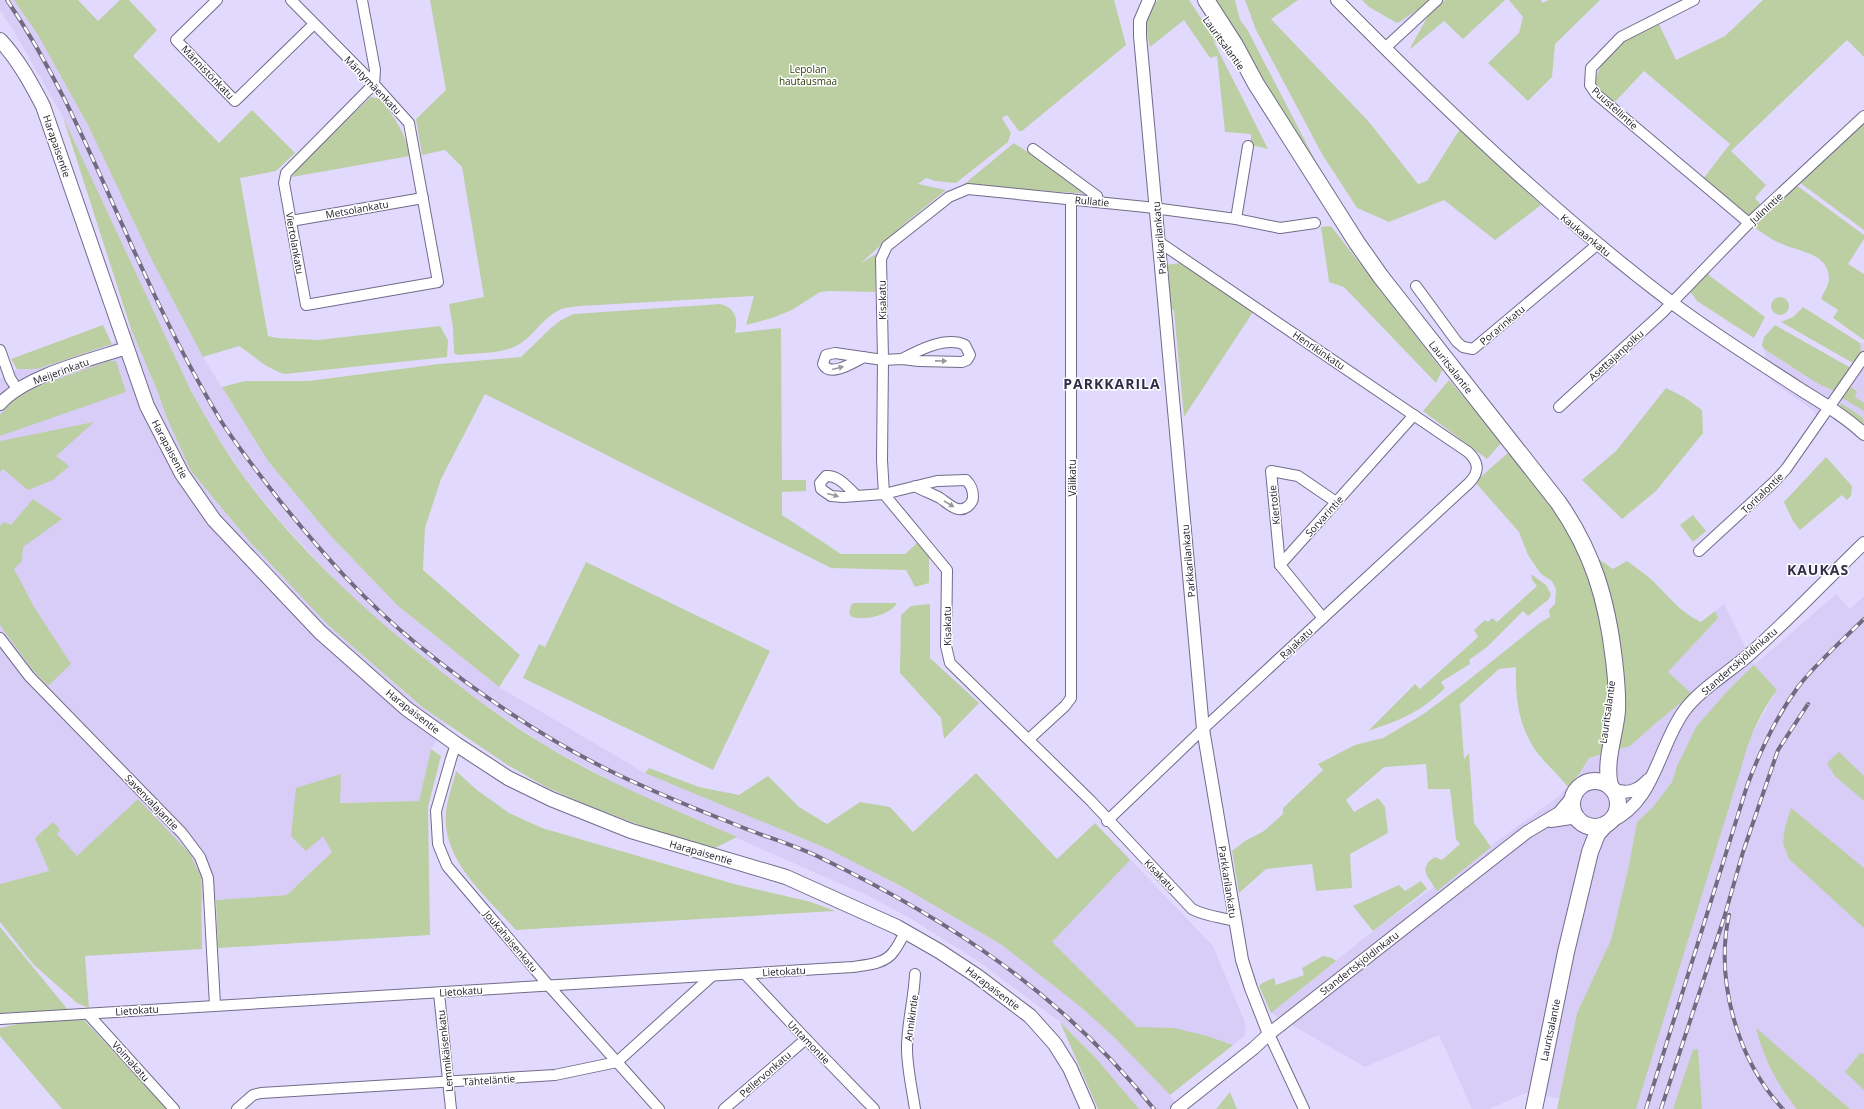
<svg xmlns="http://www.w3.org/2000/svg" width="1864" height="1109" font-family="'Open Sans',sans-serif">
<style>
.built{fill:#d7cdf7}
.green{fill:#bccfa3}
.lines{fill:none;stroke-linecap:round;stroke-linejoin:round}
.minor-casing{stroke:#726b8a;stroke-width:12}
.tertiary-casing{stroke:#726b8a;stroke-width:14}
.secondary-casing{stroke:#726b8a;stroke-width:16}
.primary-casing{stroke:#726b8a;stroke-width:18}
.minor{stroke:#fff;stroke-width:10}
.tertiary{stroke:#fff;stroke-width:12}
.secondary{stroke:#fff;stroke-width:14}
.primary{stroke:#fff;stroke-width:16}
.rail-casing{stroke:#706b81;stroke-width:4}
.rail{stroke:#fff;stroke-width:2.5;stroke-dasharray:8;stroke-linecap:butt}
.oneway{fill:#98979c}
.labels{text-anchor:middle;dominant-baseline:central;stroke-width:3;stroke-linejoin:round;paint-order:stroke}
.street-label{font-size:10px;fill:#1b1824;stroke:#fff}
.park-label{font-size:10px;fill:#2a3d00;stroke:#fff}
.district-label{font-size:14px;font-weight:bold;letter-spacing:1px;fill:#332c47;stroke:#fff}
</style>
<rect width="100%" height="100%" fill="#e2dafe"/>
<!-- built -->
<g class="built">
<path d="M0,0H14L38,35L89,127L203,357L268,461L328,533L397,605L499,687L645,773L828,849L901,886L1002,945L1108,836L1213,946L1246,1025L1244,1036L1170,1095L1180,1109H1139L1094,1056L1060,1022L979,962L910,918L866,895L630,791L548,747L468,693L385,627L332,577L284,525L250,485L215,433L191,391L158,322L63,117L13,30L0,10Z"/>
<path d="M1429,0H1445L1428,16L1397,23L1419,9Z"/>
<path d="M131,330L157,390L166,416L191,471L250,542L329,626L421,707L446,724L431,749L419,801L316,803L332,852L287,895L201,901V877L138,799L77,857L56,833L60,830L53,823L35,838L49,871L0,884V379L17,369L37,368L112,344Z"/>
<path d="M1860,343H1864V441L1844,422L1831,414L1816,415L1814,411L1771,381L1764,349L1817,383L1851,370L1849,367L1856,362L1861,352Z"/>
<path d="M1836,594L1850,609L1864,596V1109H1635L1747,743L1777,690L1754,665L1729,689L1696,727L1677,766L1672,782L1652,808L1637,823L1628,870L1611,940L1577,1013L1559,1098L1526,1093L1489,1109H1472L1439,1035L1365,1067L1271,1013L1373,931L1558,797L1580,774L1589,758L1630,746L1657,722L1691,694L1668,672L1717,618L1715,611L1724,604L1754,665Z"/>
</g>
<!-- green -->
<g class="green">
<path d="M14,0H78L98,21L120,0H129L157,30L133,56L219,143L252,110L295,153L276,171L240,178L268,336L277,338L318,340L440,326L448,340L447,357L285,374C267,369 254,356 239,346L203,357L152,260L89,127L38,35Z"/>
<path d="M430,0H1114L1126,45L1022,131H1019L1007,115L1002,118L1011,133L1008,142L956,183L935,181L926,178L918,184L946,190L910,219L861,263L876,254L875,292L829,291L820,292L792,310L772,318L746,325L754,296L580,306C574,307 567,307 562,309C543,316 534,337 516,346C500,354 476,353 458,355L454,353L453,328L449,304L484,297L462,167L445,150L422,155L416,119L446,90Z"/>
<path d="M1158,0H1189L1219,45L1213,40L1268,149L1251,145V134L1225,132L1217,56L1210,58L1184,20L1150,47C1146,29 1143,15 1158,0Z"/>
<path d="M1211,0H1235L1240,20L1247,29L1314,158L1332,188H1328Z"/>
<path d="M1245,0H1298L1271,19L1369,122L1418,184L1427,181L1460,129L1541,205L1495,240L1444,200L1389,222L1357,208L1322,154L1256,30Z"/>
<path d="M1362,0H1429L1419,9L1397,23L1369,7Z"/>
<path d="M1445,0H1505L1463,39L1444,21L1409,50L1428,16Z"/>
<path d="M1509,0H1541L1542,3L1549,0H1600L1555,44L1552,77L1528,101L1488,63L1519,33L1523,17Z"/>
<path d="M1763,0H1864V57L1847,40L1731,151L1766,185L1755,198L1762,206L1751,216H1747L1703,179L1730,144L1644,71L1614,103L1600,90L1595,83C1597,67 1613,46 1627,38C1637,32 1648,29 1659,24L1676,60L1725,36Z"/>
<path d="M371,97L380,99C395,118 405,132 410,156L292,177L303,161Z"/>
<path d="M63,117L191,391C209,423 228,456 250,485C302,553 366,612 433,665C469,694 508,723 548,747C608,783 673,809 737,837L709,851L589,806L546,787L506,764L422,707L329,626L250,542L191,471L166,416L157,390L131,329Z"/>
<path d="M1864,121V230L1799,182Z"/>
<path d="M1014,143L1091,194L963,185Z"/>
<path d="M1796,185L1864,235V239L1848,264L1864,274V340L1833,318L1838,310L1821,299C1823,293 1829,285 1829,279C1829,253 1799,252 1782,244C1771,240 1762,232 1752,226Z"/>
<path d="M1331,226L1442,370L1436,383L1344,287L1329,282L1321,227Z"/>
<path d="M1180,263L1253,312L1184,417L1174,311L1169,304L1166,265Z"/>
<path d="M1707,272L1710,276L1765,317L1754,338L1697,301L1689,290Z"/>
<circle cx="1780" cy="306" r="9"/>
<path d="M720,304C736,308 738,319 735,333L781,328L782,480H806V491L782,492V515L841,554H905L917,543L929,556V583L915,587L906,570L831,568L485,394L441,479L425,528L423,570L520,655L499,687L397,605L328,533L268,461L222,387L245,381H309L439,364L521,357L551,328L561,320L574,314Z"/>
<path d="M1803,307L1860,343L1861,351L1856,362L1853,363L1781,322L1793,317Z"/>
<path d="M103,325L112,344L37,369H17L11,359Z"/>
<path d="M1775,325L1849,367L1851,370L1836,392L1817,383L1764,349L1762,345L1764,337Z"/>
<path d="M109,361H116L126,392L0,436V415L14,400L35,387Z"/>
<path d="M1449,380L1502,442L1487,459L1423,411Z"/>
<path d="M1850,387L1857,391L1855,397L1864,403V411L1842,398Z"/>
<path d="M1666,388L1684,397L1702,410L1703,433L1656,491L1622,519L1582,480L1616,451Z"/>
<path d="M1841,403L1863,418L1864,425L1840,406Z"/>
<path d="M94,422L56,456L69,466L53,480L28,490L3,469L0,472V441Z"/>
<path d="M1510,451L1542,489L1577,544L1613,569L1627,561C1636,568 1646,574 1654,582C1670,598 1680,612 1701,622L1715,611L1718,618L1668,672L1692,694L1657,722L1630,746L1589,758L1580,773L1568,787C1557,773 1541,760 1532,745C1518,721 1515,695 1516,667L1499,669L1460,704L1464,759L1469,753L1474,823L1491,847L1437,891L1427,876L1425,869L1428,862L1435,857L1442,860L1460,844L1456,839L1450,789H1428L1426,764L1384,767L1346,800L1354,812L1378,798L1385,807L1388,833L1350,854L1352,888L1316,891L1312,864L1266,869L1239,893L1232,851L1245,841L1264,831L1283,814V808L1323,770L1318,764L1355,745L1383,738L1422,715L1461,686L1541,622L1550,617L1549,610L1555,604L1556,589L1552,581L1541,574L1528,555L1519,532L1475,482Z"/>
<path d="M1826,457L1852,486L1851,496L1847,500L1842,495L1800,530L1793,521L1784,502Z"/>
<path d="M33,499L62,519L23,547L22,561L14,569L34,607L71,664L48,686L31,668L0,625V526L4,522L11,525Z"/>
<path d="M1693,515L1706,531L1693,542L1680,525Z"/>
<path d="M586,562L770,651L713,770L523,678L539,644L545,647Z"/>
<path d="M1531,574L1546,585L1551,594L1549,599L1528,616L1523,611L1487,647L1469,660L1470,664L1441,682L1445,688C1420,713 1400,720 1368,731L1415,684L1420,689L1478,637L1474,630L1485,620L1488,622L1492,618L1497,622L1537,586L1532,580Z"/>
<path d="M854,603H897C890,615 865,621 852,617L849,613L851,605Z"/>
<path d="M930,604V658L979,703L944,739L941,718L900,673L901,615L911,606Z"/>
<path d="M1754,665L1777,690C1760,713 1749,737 1742,765L1636,1109H1557L1577,1013L1611,940L1628,870L1637,822L1652,808L1672,782L1677,766L1696,727L1729,689Z"/>
<path d="M431,749L441,756L428,807L430,935L218,948L216,900L287,895L332,852L323,836L306,851L291,836L296,788L341,774L340,803L419,801Z"/>
<path d="M1839,752L1864,776V801L1835,776L1827,763Z"/>
<path d="M649,768L699,787L739,795L768,776L799,807L827,824L860,802L890,807L913,832L976,773L1057,859L1095,823L1130,860L1052,942L1137,1027L1174,1028L1207,1036L1233,1045L1170,1095L1114,1037L1082,1008L1002,945L901,886L828,849L645,773Z"/>
<path d="M456,771L477,790L509,813L542,828L734,884L811,902L835,911L516,930C487,897 441,860 446,812C447,799 453,784 456,771Z"/>
<path d="M138,799L190,854L201,877L202,949L85,956L89,1008L77,1003L34,965L0,922V884L49,871L35,838L53,822L60,830L57,834L77,856Z"/>
<path d="M1791,808L1864,868V928L1789,859L1783,843L1785,828Z"/>
<path d="M1421,881L1427,889L1373,931L1353,906L1399,885L1405,891Z"/>
<path d="M0,927L69,1011L0,1013Z"/>
<path d="M1323,956L1332,958L1336,961L1271,1013L1259,986L1262,983L1274,978L1276,985L1304,975L1302,968Z"/>
<path d="M83,1019L167,1109H62L0,1036V1028L27,1022Z"/>
<path d="M1060,1022L1094,1056L1139,1109H1098Z"/>
<path d="M1756,1028L1850,1109H1797C1777,1085 1764,1059 1756,1028Z"/>
<path d="M1698,1049L1702,1109H1673L1693,1050Z"/>
<path d="M1860,1053L1864,1054V1090L1845,1072Z"/>
<path d="M1230,1092L1237,1109H1216Z"/>
</g>
<g class="lines">
<!-- minor casing -->
<g class="minor-casing">
<g id="minor">
<path d="M217,0L176,40L235,101L314,24"/>
<path d="M291,0L374,84L409,123L438,282L306,305L284,183L286,173L374,84L375,70L362,0"/>
<path d="M1694,0L1621,37L1591,68L1590,85L1596,94L1749,223"/>
<path d="M1385,48L1437,0"/>
<path d="M1033,149L1097,196L1098,202"/>
<path d="M1236,219L1248,146"/>
<path d="M291,221L423,198"/>
<path d="M1416,286L1457,342L1463,347L1473,349L1598,244"/>
<path d="M0,350L10,378L17,389"/>
<path d="M864,357C854,362 830,378 823,364L826,355L835,353L883,360L902,359L919,361L962,362L967,360L970,355L965,345C946,336 919,350 902,359"/>
<path d="M1559,407L1662,313L1749,223L1864,116"/>
<path d="M857,496C848,488 839,475 826,476L820,483L821,489L831,496L843,497L884,494L937,481L966,480C971,485 973,489 973,497C973,501 971,504 967,507C957,514 948,503 940,498C931,493 923,491 915,486"/>
<path d="M1699,551L1774,482L1786,469L1864,357"/>
<path d="M1280,565L1271,471L1298,476L1336,502"/>
<path d="M1323,618L1280,565L1414,415"/>
<path d="M0,638L29,676L182,833L200,857L208,878L215,1005"/>
<path d="M1029,739L1065,706L1071,698V199"/>
<path d="M456,744L451,759L436,811L438,844L447,866L549,986L659,1109"/>
<path d="M1107,821L1203,729L1469,483C1480,472 1479,462 1468,452L1159,242"/>
<path d="M1234,921C1220,917 1205,916 1192,909L1091,801L950,663L946,646L947,570L884,494L882,460L883,360L881,259L887,246L949,197L968,189L1146,207L1236,219L1280,228L1315,223"/>
<path d="M745,974L806,1039L874,1109"/>
<path d="M439,993L451,1109"/>
<path d="M88,1014L174,1109"/>
<path d="M0,1019L853,967C866,965 886,964 894,951C899,945 901,938 906,932"/>
<path d="M1269,1034L1304,1109"/>
<path d="M237,1109L253,1095L261,1093L555,1075L617,1062L712,976"/>
<path d="M724,1109L806,1039"/>
<path d="M915,1109C912,1089 907,1068 907,1048C907,1023 914,999 915,974"/>
</g>
</g>
<!-- tertiary casing -->
<g class="tertiary-casing">
<g id="tertiary">
<path d="M1149,0L1140,21V36L1203,729L1242,960L1251,988L1269,1034"/>
<path d="M1337,0C1443,107 1551,211 1671,302C1712,333 1757,361 1800,389C1822,403 1845,416 1864,434"/>
<path d="M0,404C26,375 90,360 127,348"/>
<path d="M1613,789C1627,795 1638,791 1648,780"/>
<path d="M1551,821L1571,818L1579,820"/>
<path d="M1610,822C1655,802 1658,747 1684,711C1701,688 1730,672 1751,653C1790,618 1826,580 1864,543"/>
<path d="M1177,1109L1254,1048L1269,1034L1504,850L1527,832L1559,813L1574,795"/>
</g>
</g>
<!-- secondary casing -->
<g class="secondary-casing">
<path id="secondary" d="M0,40C18,59 31,83 43,106L147,406L182,474L214,520L320,632L407,709L456,744L508,778L551,799L631,831L786,877L897,927L939,951L977,976L1030,1016L1055,1044L1070,1068L1088,1109"/>
</g>
<!-- primary casing -->
<g class="primary-casing">
<g id="primary">
<path d="M1206,0L1235,45L1256,84L1357,243L1381,277L1558,502C1593,552 1607,600 1614,660C1616,677 1618,694 1617,711C1615,735 1604,762 1610,786"/>
<circle cx="1595" cy="804" r="23"/>
<path d="M1534,1109L1566,952L1590,852L1597,834L1606,824"/>
</g>
</g>
<!-- minor -->
<use href="#minor" class="minor"/>
<!-- tertiary -->
<use href="#tertiary" class="tertiary"/>
<!-- secondary -->
<use href="#secondary" class="secondary"/>
<!-- primary -->
<use href="#primary" class="primary"/>
<!-- rail casing -->
<g class="rail-casing">
<g id="rail">
<path d="M7,0C67,88 103,186 148,281C170,329 194,376 221,421C239,449 260,475 280,501C322,553 366,603 418,645C482,697 552,744 627,779C662,795 698,810 734,824C762,836 792,844 819,857C950,920 1062,994 1154,1109"/>
<path d="M1729,915C1715,980 1737,1060 1783,1109"/>
<path d="M1646,1109L1747,786C1760,751 1776,717 1798,687C1817,662 1842,641 1864,619"/>
<path d="M1661,1109L1724,918L1743,852L1778,750L1808,704"/>
</g>
</g>
<!-- rail -->
<use href="#rail" class="rail"/>
</g>
<!-- one-way arrows -->
<defs><path id="oneway-solid" d="M-6-.8H1V-3.2L6.5 0L1 3.2V.8H-6Z"/></defs>
<g class="oneway">
<use href="#oneway-solid" transform="translate(941 361) rotate(1)"/>
<use href="#oneway-solid" transform="translate(838 368) rotate(-15)"/>
<use href="#oneway-solid" transform="translate(833 495) rotate(15)"/>
<use href="#oneway-solid" transform="translate(949 504) rotate(31)"/>
</g>
<g class="labels">
<!-- street labels -->
<g class="street-label">
<text transform="translate(1224 43) rotate(54)">Lauritsalantie</text>
<text transform="translate(208 72) rotate(46)">Männistönkatu</text>
<text transform="translate(373 85) rotate(46)">Mäntymäenkatu</text>
<text transform="translate(1615 108) rotate(42)">Puustellintie</text>
<text transform="translate(57 146) rotate(71)">Harapaisentie</text>
<text transform="translate(1092 201) rotate(5)">Rullatie</text>
<text transform="translate(1766 208) rotate(-43)">Julinintie</text>
<text transform="translate(357 209) rotate(-10)">Metsolankatu</text>
<text transform="translate(1586 235) rotate(39)">Kaukaankatu</text>
<text transform="translate(1159 238) rotate(-95)">Parkkarilankatu</text>
<text transform="translate(295 243) rotate(80)">Viertolankatu</text>
<text transform="translate(882 300) rotate(-91)">Kisakatu</text>
<text transform="translate(1502 325) rotate(-40)">Porarinkatu</text>
<text transform="translate(1319 350) rotate(34)">Henrikinkatu</text>
<text transform="translate(1616 355) rotate(-42)">Asettajanpolku</text>
<text transform="translate(1451 367) rotate(52)">Lauritsalantie</text>
<text transform="translate(61 371) rotate(-20)">Meijerinkatu</text>
<text transform="translate(170 449) rotate(62)">Harapaisentie</text>
<text transform="translate(1072 478) rotate(-90)">Välikatu</text>
<text transform="translate(1762 493) rotate(-44)">Toritalontie</text>
<text transform="translate(1274 505) rotate(-96)">Kiertotie</text>
<text transform="translate(1324 516) rotate(-48)">Sorvarintie</text>
<text transform="translate(1188 561) rotate(-95)">Parkkarilankatu</text>
<text transform="translate(947 626) rotate(-91)">Kisakatu</text>
<text transform="translate(1296 643) rotate(-43)">Rajakatu</text>
<text transform="translate(1739 661) rotate(-41)">Standertskjöldinkatu</text>
<text transform="translate(413 711) rotate(38)">Harapaisentie</text>
<text transform="translate(1607 712) rotate(-82)">Lauritsalantie</text>
<text transform="translate(152 802) rotate(46)">Savenvalajantie</text>
<text transform="translate(701 852) rotate(16)">Harapaisentie</text>
<text transform="translate(1160 875) rotate(46)">Kisakatu</text>
<text transform="translate(1228 882) rotate(81)">Parkkarilankatu</text>
<text transform="translate(511 941) rotate(50)">Joukahaisenkatu</text>
<text transform="translate(1359 963) rotate(-38)">Standertskjöldinkatu</text>
<text transform="translate(784 971) rotate(-3)">Lietokatu</text>
<text transform="translate(993 988) rotate(37)">Harapaisentie</text>
<text transform="translate(461 991) rotate(-4)">Lietokatu</text>
<text transform="translate(137 1010) rotate(-4)">Lietokatu</text>
<text transform="translate(911 1018) rotate(-82)">Annikintie</text>
<text transform="translate(1550 1030) rotate(-78)">Lauritsalantie</text>
<text transform="translate(809 1042) rotate(46)">Untamontie</text>
<text transform="translate(445 1051) rotate(-96)">Lemmikäisenkatu</text>
<text transform="translate(131 1061) rotate(48)">Voimakatu</text>
<text transform="translate(765 1074) rotate(-41)">Pellervonkatu</text>
<text transform="translate(489 1080) rotate(-4)">Tähteläntie</text>
</g>
<!-- park labels -->
<g class="park-label">
<text x="808" y="69">Lepolan<tspan x="808" dy="12">hautausmaa</tspan></text>
</g>
<!-- district labels -->
<g class="district-label">
<text x="1112" y="383">PARKKARILA</text>
<text x="1818" y="569">KAUKAS</text>
</g>
</g>
</svg>
